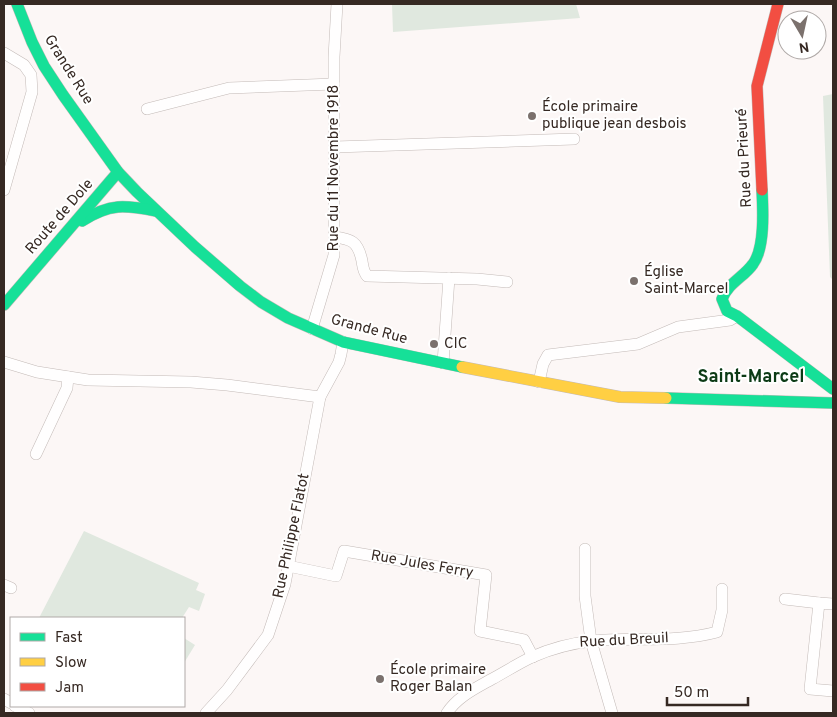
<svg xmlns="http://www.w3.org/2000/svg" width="837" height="717" font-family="Overpass,sans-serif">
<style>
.green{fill:#e0e8df}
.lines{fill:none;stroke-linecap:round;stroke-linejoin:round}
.street-casing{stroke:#c3bab7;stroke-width:12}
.fast-casing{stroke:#c3bab7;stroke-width:12}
.slow-casing{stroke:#c3bab7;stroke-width:12}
.jam-casing{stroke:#c3bab7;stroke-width:12}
.street{stroke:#fffefe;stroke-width:11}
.fast{stroke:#16e098;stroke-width:11}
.slow{stroke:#ffcf43;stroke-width:11}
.jam{stroke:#f24e42;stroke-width:11}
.poi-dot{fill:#7b716d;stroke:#fff;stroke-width:2}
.labels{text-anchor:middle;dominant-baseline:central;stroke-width:4;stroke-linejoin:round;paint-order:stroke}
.street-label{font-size:15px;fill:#362923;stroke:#fff}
.poi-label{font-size:15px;fill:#362923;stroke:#fff;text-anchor:start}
.quarter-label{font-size:18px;font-weight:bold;fill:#0c3b16;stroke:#fff}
</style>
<rect width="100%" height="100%" fill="#fcf7f6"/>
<!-- green -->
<g class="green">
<path d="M392,4H576L580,18L393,32Z"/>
<path d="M833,94V280L830,277L823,96Z"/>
<path d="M84,531L199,583L196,590L205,594L199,611L189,607L182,618H39Z"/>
<path d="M184,638L195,645L184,663Z"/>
</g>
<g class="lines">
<!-- street casing -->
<g class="street-casing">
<g id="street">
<path d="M4,53L24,65L31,75L32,92L4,190"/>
<path d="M147,109L229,88L334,84"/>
<path d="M335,147L574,139"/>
<path d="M334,237C351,239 358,241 362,261C363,267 363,271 367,276L477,279L507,282"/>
<path d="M312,329L334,255V57L337,4"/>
<path d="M4,362L37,372L88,380L191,382L227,385L320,397"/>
<path d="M443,363L449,278"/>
<path d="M539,382L543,364L548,355L638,344L678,327L730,320L737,316"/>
<path d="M36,454L67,388L68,377"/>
<path d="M585,549V596L591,641L612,713"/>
<path d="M288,566L336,576L344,551L486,575L480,631L524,640L533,657"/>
<path d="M4,585L11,588"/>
<path d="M785,599L819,603"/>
<path d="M833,604L819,603L810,689L833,691"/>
<path d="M4,699L11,703"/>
<path d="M15,706L29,713"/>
<path d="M206,713L227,690L268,635L285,584L320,397L339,362L341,354L343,342"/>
<path d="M447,713C457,697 476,688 492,679C505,672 519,663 532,657C550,649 573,643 592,641C634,637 676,643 717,632L722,610V589"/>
</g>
</g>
<!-- fast casing -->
<g class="fast-casing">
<g id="fast">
<path d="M17,4L32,42L44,66L63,95L118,172L137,192L195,247L240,286L261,302L288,318L343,342L462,367"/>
<path d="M762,190C763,210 765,248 753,264C744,277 728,283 722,299L727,311L737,316L833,389"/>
<path d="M82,221C110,203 125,205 156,211"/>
<path d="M4,305L118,172"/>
<path d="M666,398L833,403"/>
</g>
</g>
<!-- slow casing -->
<g class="slow-casing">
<path id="slow" d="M462,367L620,397L666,398"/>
</g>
<!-- jam casing -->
<g class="jam-casing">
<path id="jam" d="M762,190L757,86L778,4"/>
</g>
<!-- street -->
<use href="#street" class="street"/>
<!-- fast -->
<use href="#fast" class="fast"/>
<!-- slow -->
<use href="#slow" class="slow"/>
<!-- jam -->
<use href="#jam" class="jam"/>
</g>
<!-- markers -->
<g class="poi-dot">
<circle cx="532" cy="116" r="5"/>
<circle cx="634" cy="281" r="5"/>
<circle cx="434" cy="344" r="5"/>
<circle cx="380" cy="679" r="5"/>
</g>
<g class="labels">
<!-- street labels -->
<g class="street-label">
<text transform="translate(68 70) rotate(58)">Grande Rue</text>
<text transform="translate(745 158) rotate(-93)">Rue du Prieuré</text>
<text transform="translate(334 168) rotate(-90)">Rue du 11 Novembre 1918</text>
<text transform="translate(60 217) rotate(-49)">Route de Dole</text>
<text transform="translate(369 330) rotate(15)">Grande Rue</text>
<text transform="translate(292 536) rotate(-78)">Rue Philippe Flatot</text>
<text transform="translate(422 565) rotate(10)">Rue Jules Ferry</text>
<text transform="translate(624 641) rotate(-3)">Rue du Breuil</text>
</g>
<!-- poi labels -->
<g class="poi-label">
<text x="542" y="107">École primaire<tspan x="542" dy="17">publique jean desbois</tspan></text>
<text x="644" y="272">Église<tspan x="644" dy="17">Saint-Marcel</tspan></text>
<text x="444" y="344">CIC</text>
<text x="390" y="670">École primaire<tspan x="390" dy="17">Roger Balan</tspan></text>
</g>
<!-- quarter labels -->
<g class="quarter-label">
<text x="751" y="377">Saint-Marcel</text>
</g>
</g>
<!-- border -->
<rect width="837" height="717" fill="none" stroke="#362923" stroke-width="10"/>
<!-- legend -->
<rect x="10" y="617" width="175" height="90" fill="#ffffff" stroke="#afa9a7"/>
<rect x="20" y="633" width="25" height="8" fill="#16e098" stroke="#afa9a7"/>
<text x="55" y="642" font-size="15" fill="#362923">Fast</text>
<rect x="20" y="658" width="25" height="8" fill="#ffcf43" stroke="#afa9a7"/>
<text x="55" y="667" font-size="15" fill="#362923">Slow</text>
<rect x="20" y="683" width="25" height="8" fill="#f24e42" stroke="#afa9a7"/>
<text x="55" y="692" font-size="15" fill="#362923">Jam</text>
<!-- north arrow -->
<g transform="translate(802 35) rotate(171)"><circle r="24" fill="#ffffff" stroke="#afa9a7"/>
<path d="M0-4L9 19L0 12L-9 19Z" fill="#7b716d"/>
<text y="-8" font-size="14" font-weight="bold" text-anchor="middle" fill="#362923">N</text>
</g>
<!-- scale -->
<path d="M667 697v8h81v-8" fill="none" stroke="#362923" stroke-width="2.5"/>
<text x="674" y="697" font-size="15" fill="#362923" stroke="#ffffff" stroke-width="4" paint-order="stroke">50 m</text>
</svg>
